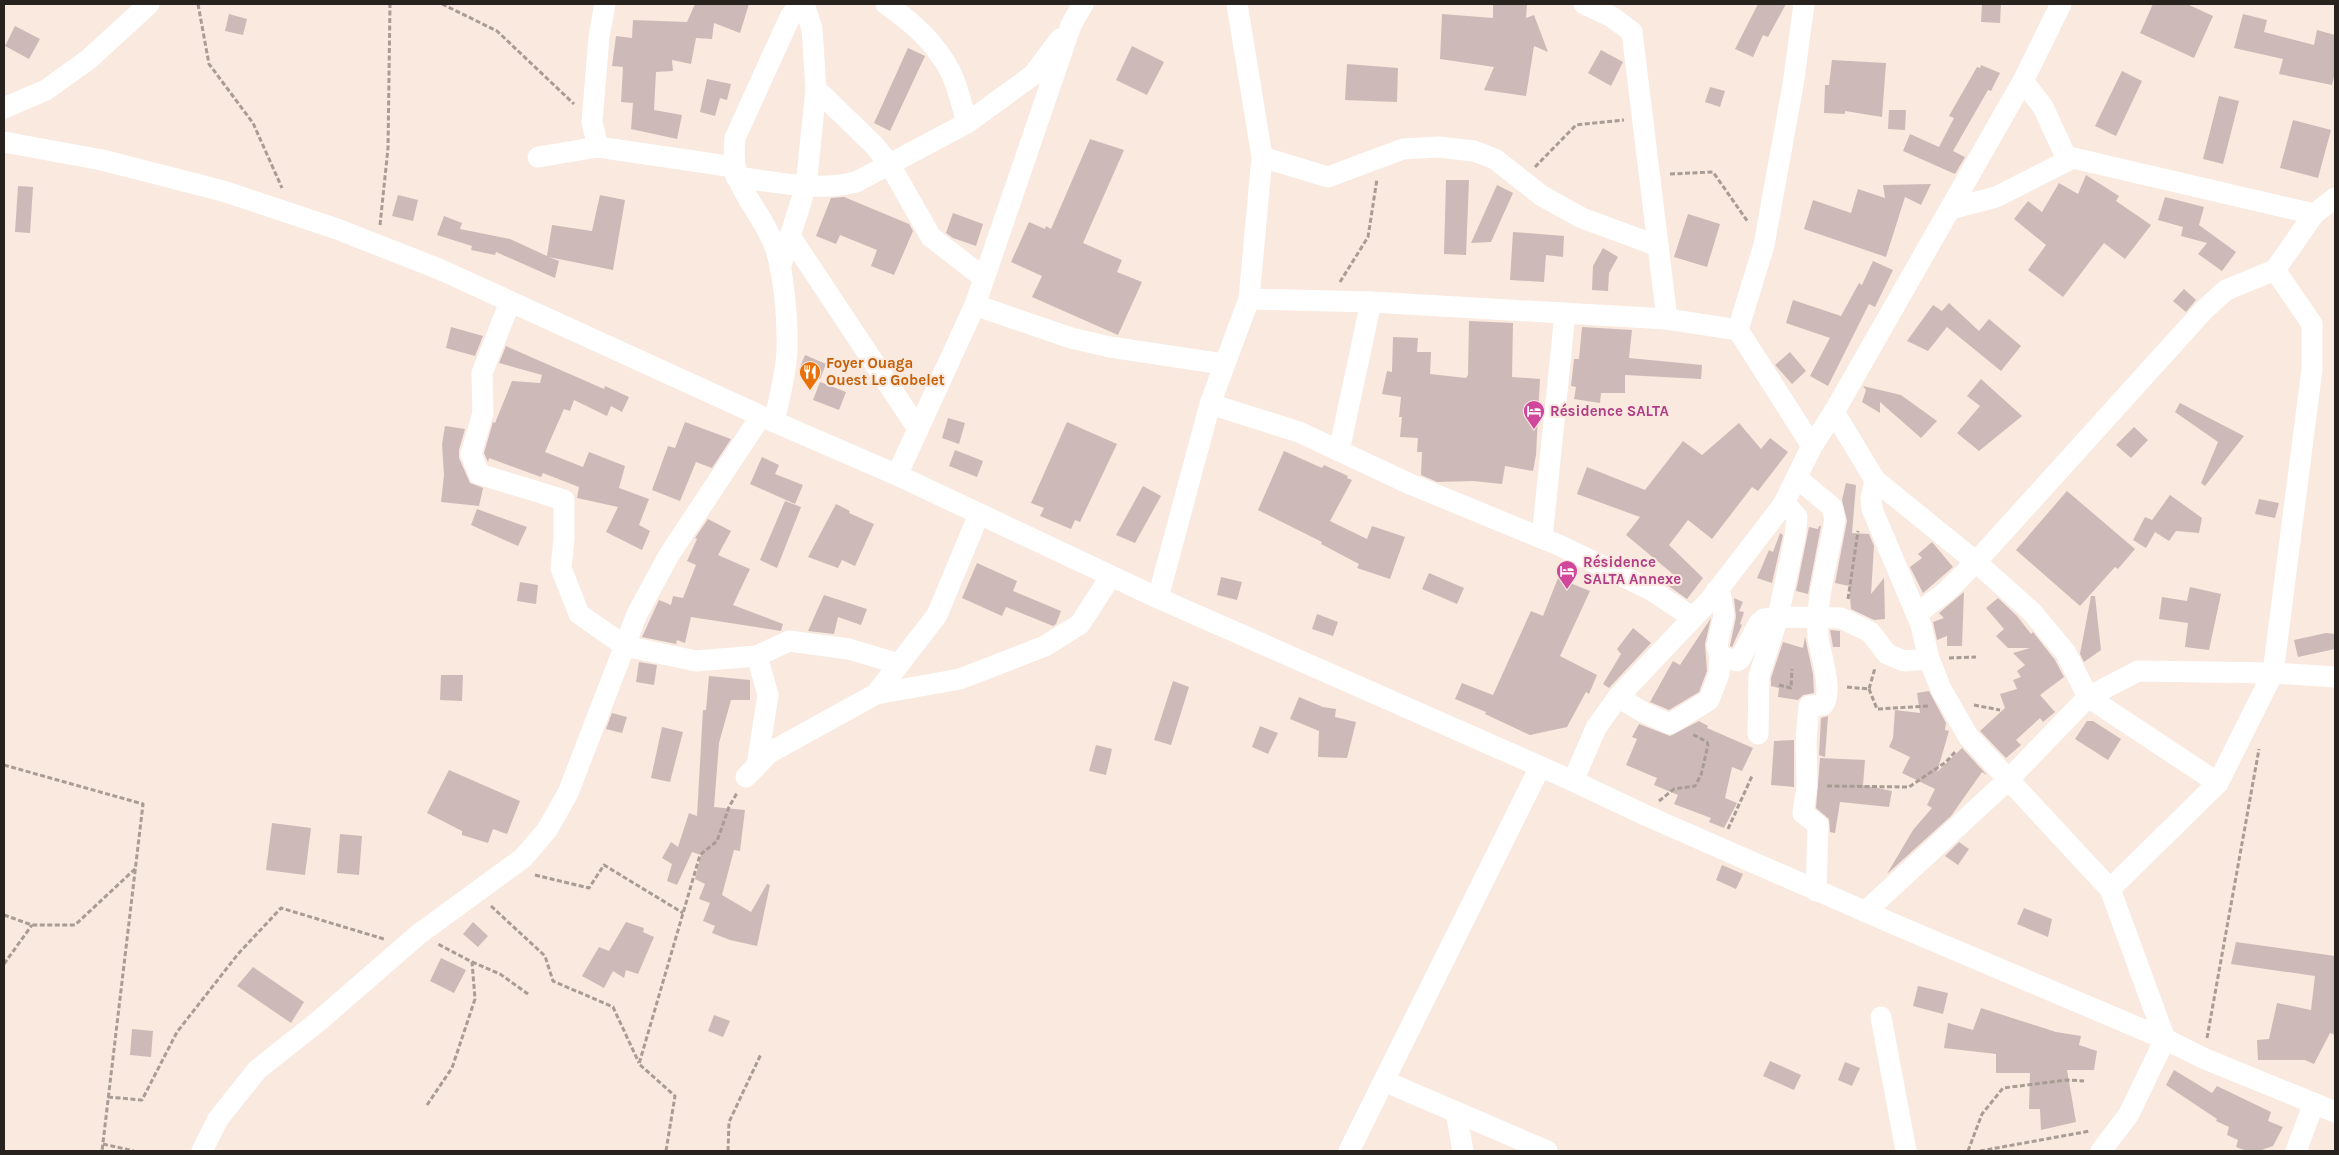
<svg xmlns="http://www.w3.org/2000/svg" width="2339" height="1155" font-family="Karla,sans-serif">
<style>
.building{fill:#cdbab8}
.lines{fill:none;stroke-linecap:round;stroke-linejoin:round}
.path{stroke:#a89c94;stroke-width:3;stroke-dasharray:5 2.5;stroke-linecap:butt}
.minor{stroke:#fff;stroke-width:21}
.labels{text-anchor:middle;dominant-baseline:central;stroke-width:4;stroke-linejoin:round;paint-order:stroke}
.food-label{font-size:15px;font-weight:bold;fill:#c56008;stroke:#f9e9df;text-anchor:start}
.hotel-label{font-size:15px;font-weight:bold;fill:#b23c85;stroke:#f9e9df;text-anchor:start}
</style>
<rect width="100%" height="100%" fill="#f9e9df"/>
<!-- building -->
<g class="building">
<path d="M695,4H749L740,33L714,23L712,39L696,38L691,64L672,60L673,71L656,72L654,110L682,115L677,139L631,129L633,103L621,102L623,67L612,66L616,36L632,38L633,20L687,22Z"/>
<path d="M1493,4H1527L1526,18L1534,15L1548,52L1534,46L1526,96L1484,90L1494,67L1440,59L1442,14L1493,18Z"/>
<path d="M1758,4H1786L1768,37L1763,35L1753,57L1735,49Z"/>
<path d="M1982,4H2001L2000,23L1981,22Z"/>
<path d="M2153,4H2187L2213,16L2194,58L2140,33Z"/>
<path d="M229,14L247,19L243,35L225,31Z"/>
<path d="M2243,14L2267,20L2264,32L2314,45L2317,30L2335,35V72L2332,85L2279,74L2283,59L2234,48Z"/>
<path d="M15,26L40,39L29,59L5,46Z"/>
<path d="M1132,46L1164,62L1147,95L1116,80Z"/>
<path d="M908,48L925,56L890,131L874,123Z"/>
<path d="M1601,50L1623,62L1611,86L1588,73Z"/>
<path d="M1832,60L1886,63L1882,117L1845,111V114L1824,113L1825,85H1829Z"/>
<path d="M1347,64L1398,68L1397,102L1345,100Z"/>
<path d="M1981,65L2000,73L1991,91L1988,90L1953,151L1965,157L1955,174L1903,151L1910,134L1939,147L1954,118L1949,116L1977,67L1980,68Z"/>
<path d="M2122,71L2142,81L2116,136L2095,126Z"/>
<path d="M707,79L731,84L727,100L720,98L715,116L700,112Z"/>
<path d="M1710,87L1725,91L1720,107L1705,102Z"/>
<path d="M2219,96L2239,101L2223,164L2203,159Z"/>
<path d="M1889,110H1906L1905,130L1888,129Z"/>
<path d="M2293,120L2331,130L2318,178L2280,168Z"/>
<path d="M1090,139L1124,150L1083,243L1122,260L1117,272L1142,282L1118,335L1032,297L1042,276L1011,262L1029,222L1045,229L1046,226L1051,229Z"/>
<path d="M2086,175L2119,196L2116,201L2151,225L2125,259L2104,243L2063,297L2028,270L2046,245L2014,219L2028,201L2042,212L2059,183L2078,194Z"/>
<path d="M1446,180H1469L1466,255L1444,254Z"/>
<path d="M1931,184L1921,205L1905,197L1886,257L1804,229L1813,200L1851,213L1858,189L1885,198L1883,185Z"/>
<path d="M1497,185L1513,193L1491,242L1471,243Z"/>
<path d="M18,186L33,187L30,233L15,232Z"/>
<path d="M398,195L418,200L413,221L392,216Z"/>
<path d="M600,195L625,200L613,270L549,257L559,261L555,278L496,252L495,255L471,250L472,246L437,235L444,216L462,223L460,229L510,239L547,256L552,225L592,231Z"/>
<path d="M844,197L909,224L913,231L894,275L871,266L877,250L840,235L836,244L816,236L831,198Z"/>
<path d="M2165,197L2204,207L2199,225L2236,252L2222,271L2198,254L2207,243L2181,236L2183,227L2158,220Z"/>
<path d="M953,213L983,224L976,246L953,238L946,233Z"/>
<path d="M1688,214L1720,224L1707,267L1674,257Z"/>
<path d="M1513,232L1564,236L1563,257L1546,255L1544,282L1510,280Z"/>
<path d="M1603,248L1618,257L1609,273L1608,291L1592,290L1593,266Z"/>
<path d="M1873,261L1893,270L1875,307L1869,304L1828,386L1810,376L1830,338L1786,323L1793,300L1841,316L1859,283L1862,285Z"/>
<path d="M2184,289L2196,300L2186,312L2173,301Z"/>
<path d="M1949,303L1979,331L1989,319L2021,346L2001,371L1947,327L1928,351L1907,341L1933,305L1942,311Z"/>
<path d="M1469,321L1513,323L1512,377L1540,379L1536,455L1533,471L1505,466L1502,484L1473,481L1437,482L1421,475L1422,452H1417L1418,438L1400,437L1402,417H1399L1401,397L1382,394L1387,371L1392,372L1393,337L1418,338L1417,352H1431L1430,374L1466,378L1468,375Z"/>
<path d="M451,327L483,336L475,356L446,348Z"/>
<path d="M1582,327L1632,330L1629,358L1702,365L1701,379L1625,375V393H1601L1600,403L1574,399L1576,387L1571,386L1574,359H1579Z"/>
<path d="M506,346L604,389L605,386L629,397L622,412L611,406L607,416L574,400L570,411L564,409L545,452L583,467L589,452L625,466L619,488L649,499L639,525L650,531L642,550L606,532L618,507L577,498L579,487L543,473L541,477L489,458L488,462L484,453L493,422L495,423L512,381L540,383L542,375L499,363Z"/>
<path d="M1790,352L1806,371L1792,384L1775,365Z"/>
<path d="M805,355L826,364L820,379L799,370Z"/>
<path d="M1981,379L2022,416L1979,451L1957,433L1980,406L1967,396Z"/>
<path d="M820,382L846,392L839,410L813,400Z"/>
<path d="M1863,386L1901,395L1937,421L1921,438L1880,402V413L1862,402L1866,390Z"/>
<path d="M2180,403L2244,436L2205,486L2201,483L2218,442L2175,412Z"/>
<path d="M948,418L965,423L959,444L942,438Z"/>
<path d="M685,422L731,439L712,468L696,462L680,501L652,490L668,446L675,448Z"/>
<path d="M1067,422L1117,444L1080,522L1075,520L1071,529L1040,516L1044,508L1031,503Z"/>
<path d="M1739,423L1761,449L1770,438L1788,452L1758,491L1752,487L1712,539L1688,520L1669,545L1703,578L1687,599L1666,584L1674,575L1626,535L1640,517L1577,494L1587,467L1645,490L1683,441L1702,455Z"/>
<path d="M445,426L465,429L459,450V458L470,483L483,488L479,506L441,502L444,475L442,444Z"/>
<path d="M2134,427L2148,440L2131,458L2116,445Z"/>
<path d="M955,450L983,461L977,477L949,466Z"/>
<path d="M1284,451L1322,468L1324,465L1348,476L1347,478L1352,480L1330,521L1367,539L1372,526L1405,537L1390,579L1357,568L1359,564L1321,544L1322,542L1258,510Z"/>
<path d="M762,457L779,465L775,474L803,485L795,504L750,484Z"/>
<path d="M1846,483L1856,485L1852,533L1869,534L1874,546L1871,594L1884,578L1885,619L1874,620L1851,609L1849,586L1835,583L1847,521L1842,500Z"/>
<path d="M1143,486L1161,496L1135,543L1116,535Z"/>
<path d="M2067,491L2135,549L2118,569L2115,567L2080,606L2016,550Z"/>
<path d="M2170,495L2202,518L2199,533L2176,531L2169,541L2155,532L2146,548L2133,540L2145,517L2152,520Z"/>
<path d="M2259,499L2279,503L2275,518L2255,514Z"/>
<path d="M785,501L801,507L777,568L760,560Z"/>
<path d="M836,504L850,511L849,513L874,524L855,566L842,560L838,568L808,557Z"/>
<path d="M477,509L527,527L518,546L471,525Z"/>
<path d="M708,519L731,531L718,555L750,569L733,605L783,624L781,631L691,617L685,643L677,640L676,644L642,637L659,600L671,605L673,596L683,598L696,565L687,561L697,539L695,538Z"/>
<path d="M1819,526H1821L1808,594L1796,591L1809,527L1818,529Z"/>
<path d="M1780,533L1783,535L1772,583L1757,578L1769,550L1773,552Z"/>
<path d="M1932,542L1953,567L1923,593L1910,567L1922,558L1918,554Z"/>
<path d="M977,563L1017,581L1013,591L1061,611L1056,624L1053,626L1006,607L1002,616L962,598Z"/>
<path d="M1429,573L1464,588L1457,604L1422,589Z"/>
<path d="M1221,577L1242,582L1237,600L1217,595Z"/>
<path d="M1558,578L1590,591L1560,656L1597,675L1589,694L1586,692L1567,727L1530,735L1485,714L1486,712L1455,699L1462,683L1493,695L1531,611L1543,616Z"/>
<path d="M520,582L538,585L536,604L517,601Z"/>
<path d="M2190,587L2221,594L2209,650L2185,647L2188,623L2159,619L2162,597L2187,601Z"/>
<path d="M1964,592L1962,646H1947V636L1937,640L1933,622L1944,618L1939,613Z"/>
<path d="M824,595L867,609L861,625L838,617L834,634L808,631Z"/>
<path d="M2091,596H2095L2101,650L2084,662L2080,654Z"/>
<path d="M1734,598L1743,602L1739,611L1744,612L1740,624L1742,625L1732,647L1730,646L1736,617Z"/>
<path d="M1998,598L2017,616L2031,634L2033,632L2055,660L2064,677L2040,695L2055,712L2043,722L2040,718L2016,740L2021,745L2006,758L1980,731L2005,708L2000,694L2017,689L2013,680L2021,677L2017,671L2025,665L2013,653L2030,648H2008L1996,636L2004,629L1986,608Z"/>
<path d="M1317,614L1338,622L1333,636L1312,629Z"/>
<path d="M1711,618L1705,644L1707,671L1699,692L1669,710L1650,702L1673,661L1680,665Z"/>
<path d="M1633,628L1651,643L1609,688L1603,684L1621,654L1617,649Z"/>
<path d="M1830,630L1840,631V647H1833Z"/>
<path d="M2326,633L2335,634V649L2298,657L2294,640Z"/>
<path d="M1805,637L1813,674L1814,693L1803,695L1798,700L1778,697L1779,688L1771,686V678L1783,642L1803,648Z"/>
<path d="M639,662L657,665L654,685L636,682Z"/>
<path d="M441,675H463L462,701L440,700Z"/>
<path d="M709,676L750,680V700H731L719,743L714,807L745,810L740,851L734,850L722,895L751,912L767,884L770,885L757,946L730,940L712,933L715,926L703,921L710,903L699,899L705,884L695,879L701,855L692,852L677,885L667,881L672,864L662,858L671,842L678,847L689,813L697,816L703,710H706Z"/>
<path d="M1173,681L1189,687L1171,745L1154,740Z"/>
<path d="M1929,691L1946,723L1945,730L1949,731L1937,772L1962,748L1987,775L1982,772L1951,816L1887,874L1913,830L1932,808L1927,805L1935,789L1902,773L1910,757L1889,747L1893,738L1895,710L1920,713L1917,693Z"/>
<path d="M1299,697L1323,707L1336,709L1335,717L1356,722L1347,758L1318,757L1319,731L1290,719Z"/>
<path d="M612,713L627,717L622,733L606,729Z"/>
<path d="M1828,716L1825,757L1819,755L1821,718Z"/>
<path d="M1699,721L1708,726L1707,728L1753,748L1742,771L1732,767L1725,798L1737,803L1724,828L1709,822L1711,818L1674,804L1678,795L1654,785L1657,778L1626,765L1637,739L1632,737L1639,724L1670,736Z"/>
<path d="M2087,721H2093L2121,739L2108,760L2075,739Z"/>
<path d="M1260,726L1278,733L1268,754L1252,747Z"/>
<path d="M662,727L683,732L670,782L651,778Z"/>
<path d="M1794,740V787L1771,785L1774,741Z"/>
<path d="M1096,745L1112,749L1106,775L1089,771Z"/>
<path d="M1820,758L1865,760L1863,785L1892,791L1889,807L1840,802L1835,833L1830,832L1829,819L1816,808Z"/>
<path d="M449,770L520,801L507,834L493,829L488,843L462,835V831L427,813Z"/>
<path d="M272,823L311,828L305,875L266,870Z"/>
<path d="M340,834L362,836L359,875L337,873Z"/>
<path d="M1959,842L1969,849L1958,865L1945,856Z"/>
<path d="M1722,865L1743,874L1736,889L1716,880Z"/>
<path d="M2024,908L2052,919L2048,937L2017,924Z"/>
<path d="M473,922L488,936L478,947L463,934Z"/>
<path d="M626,922L644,928L643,932L654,937L638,974L626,970L624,978L613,971L604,988L582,976L599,947L609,951Z"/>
<path d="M2236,942L2335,956V1035L2330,1033L2314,1064L2305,1060H2258L2257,1040L2269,1039L2277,1003L2311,1010L2315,976L2231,964Z"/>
<path d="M441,958L466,970L454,993L430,981Z"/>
<path d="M253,967L304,1002L291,1023L237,986Z"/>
<path d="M1918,986L1948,993L1943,1014L1913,1006Z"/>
<path d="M1981,1008L2056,1032L2081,1036L2079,1045L2097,1051L2094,1070H2067L2076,1122L2041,1130L2040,1109H2029L2030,1073H1996V1054L1944,1048L1948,1023L1973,1030Z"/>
<path d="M714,1015L730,1021L723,1037L708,1031Z"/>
<path d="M132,1029L153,1031L151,1057L130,1055Z"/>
<path d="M1770,1061L1801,1075L1794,1090L1763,1076Z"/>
<path d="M1845,1062L1860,1068L1852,1086L1838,1080Z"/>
<path d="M2174,1070L2212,1093L2217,1086L2271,1112L2268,1121L2283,1127L2273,1146L2259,1151H2247L2236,1147L2238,1140L2227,1135L2229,1127L2216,1121L2217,1119L2166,1085Z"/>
</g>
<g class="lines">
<!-- path -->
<g class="path">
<path d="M198,4L209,64L253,123L282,188"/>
<path d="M442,4L497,31L574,104"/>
<path d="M1535,167L1576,125L1624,120"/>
<path d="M1670,174L1713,172L1748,222"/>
<path d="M380,225L388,148L390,4"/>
<path d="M1340,282L1368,237L1377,179"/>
<path d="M1848,599L1858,531"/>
<path d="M1949,658L1976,657"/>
<path d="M1779,685L1791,688L1792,669"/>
<path d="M1847,687L1869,689L1875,668"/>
<path d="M1869,689L1877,709L1928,706"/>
<path d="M1974,705L2000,710"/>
<path d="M4,765L143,804L102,1151"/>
<path d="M1827,786L1909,787L1946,762L1956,751"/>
<path d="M1659,801L1674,789L1695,786L1701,775L1708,745L1707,742L1692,734"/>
<path d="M1728,829L1752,776"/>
<path d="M535,875L589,888L604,865L683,913"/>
<path d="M491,906L545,956L553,981L613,1007L639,1063"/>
<path d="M4,915L32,925H75L136,868"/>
<path d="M472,962L500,974L528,994"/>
<path d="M4,964L32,925"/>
<path d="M2207,1038L2259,749"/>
<path d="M108,1097L142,1100L177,1032L238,954L281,908L384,939"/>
<path d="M427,1105L452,1068L475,999L472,962L438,944"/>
<path d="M103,1144L134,1151"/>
<path d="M666,1151L675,1096L639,1064L700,855L717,841L729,807L737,793"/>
<path d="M728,1151L729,1122L761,1054"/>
<path d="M1968,1151L1982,1114L2003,1088L2067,1080L2084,1081"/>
<path d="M1980,1151L2090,1131"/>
</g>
<!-- minor -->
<g class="minor">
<path d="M886,4C912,22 935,42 950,71C958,86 962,106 967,123L1033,75L1060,39"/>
<path d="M1584,4L1612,17L1632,32L1667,319"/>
<path d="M1804,4L1793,85L1764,245L1738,330L1812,446"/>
<path d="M2023,81L2043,107L2067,159"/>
<path d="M816,89L874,145L890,165L931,237L984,278"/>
<path d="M4,108L46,90L89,59L149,4"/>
<path d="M4,142L102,160L223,191L337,229L439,269L761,416L897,475L1158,598L1573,781L1645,815L1896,925L2165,1039L2203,1058L2335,1112"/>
<path d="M598,147L592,122L599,37L605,4"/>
<path d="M538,157L598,147L734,167"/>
<path d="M1262,157L1328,177L1403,149L1439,147L1474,151L1495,159L1542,196L1582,218L1658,246"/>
<path d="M736,177C776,182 817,192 856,182L967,123"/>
<path d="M1950,209L1996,197L2073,158L2314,214"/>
<path d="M790,236L918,429"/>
<path d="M780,268L806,186L816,89L812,29L804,4"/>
<path d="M1249,299L1371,302L1667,319L1738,330"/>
<path d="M510,302L482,373L483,413L471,454L479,474L564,500V539L561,568L579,614L625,646L696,661L757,656L789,641L849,649L899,664"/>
<path d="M975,305L1071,338L1110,347L1223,364"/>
<path d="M1210,404L1299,432L1410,484L1561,546L1651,590L1692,617"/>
<path d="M1834,412L1875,480L1976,562L2032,612L2066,653L2088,697L2138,671L2273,673L2335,677"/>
<path d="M774,422C779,399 786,374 787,351C788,324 784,266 773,242C755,200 729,188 735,138L790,17L800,4"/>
<path d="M1339,451L1371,302"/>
<path d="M897,475L975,305L1071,25L1083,4"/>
<path d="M1797,478L1832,507L1835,519C1829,556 1815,599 1818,637C1820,654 1834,691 1823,705L1809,706L1806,740L1807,786L1803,813L1818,825L1816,891"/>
<path d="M1875,480L1871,498L1872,509L1921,625L1929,659L1941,689L1968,736L2110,889L2165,1039L2129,1114L2101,1151"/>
<path d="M1542,538L1565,314"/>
<path d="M1158,598L1210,404L1249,299L1262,157L1237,4"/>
<path d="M1917,614L1948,590L1976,562L2204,310L2226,290L2275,270L2314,214L2335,198"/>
<path d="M757,656L768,695L757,765"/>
<path d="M1720,656L1737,661L1740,659L1759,623L1764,619L1778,617L1795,537L1797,517L1791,510L1783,505"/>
<path d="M876,694L960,679L1045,646L1080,624L1111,576"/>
<path d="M1618,697L1643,712L1670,724L1709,700L1719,674L1720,656L1717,646L1724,615L1721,597L1716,591"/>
<path d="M1758,734L1759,676L1778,617L1841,618L1870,632L1887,654L1904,661L1929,659"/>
<path d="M746,777L769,753L876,694L937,615L979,514"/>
<path d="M1573,781L1596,728L1618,697L1710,600L1783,505L1812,446L1834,412L2023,81L2061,4"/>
<path d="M2110,889L2218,783L2273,673L2312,369V324L2275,270"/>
<path d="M1865,912L2009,779L2088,697L2218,783"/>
<path d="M1881,1017L1906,1151"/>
<path d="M1384,1081L1547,1151"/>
<path d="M1456,1112L1463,1151"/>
<path d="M202,1151L218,1119L257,1070L320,1020L419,934L523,858L547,830L568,793L637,614L669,555L761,416"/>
<path d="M1349,1151L1540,767"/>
<path d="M2296,1151L2314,1103"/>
</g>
</g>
<!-- icons -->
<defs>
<g id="restaurant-pin" transform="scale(1.125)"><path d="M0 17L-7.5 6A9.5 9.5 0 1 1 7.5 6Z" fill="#e8710a" stroke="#f9e9df"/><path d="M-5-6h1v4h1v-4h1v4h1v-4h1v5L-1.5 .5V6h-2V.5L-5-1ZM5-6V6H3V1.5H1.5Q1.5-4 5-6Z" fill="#fff"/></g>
<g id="hotel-pin" transform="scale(1.125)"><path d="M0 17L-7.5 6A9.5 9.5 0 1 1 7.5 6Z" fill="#d1479c" stroke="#f9e9df"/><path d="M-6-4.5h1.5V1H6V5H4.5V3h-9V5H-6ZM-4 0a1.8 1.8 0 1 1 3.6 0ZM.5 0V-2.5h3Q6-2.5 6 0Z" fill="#fff"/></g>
</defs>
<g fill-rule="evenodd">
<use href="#restaurant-pin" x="810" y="372"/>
<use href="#hotel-pin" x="1534" y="411"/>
<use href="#hotel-pin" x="1567" y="571"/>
</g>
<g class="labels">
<!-- food labels -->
<g class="food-label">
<text x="826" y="363">Foyer Ouaga<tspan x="826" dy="17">Ouest Le Gobelet</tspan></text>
</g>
<!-- hotel labels -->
<g class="hotel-label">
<text x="1550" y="411">Résidence SALTA</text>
<text x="1583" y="562">Résidence<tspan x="1583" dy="17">SALTA Annexe</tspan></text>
</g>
</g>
<!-- border -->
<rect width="2339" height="1155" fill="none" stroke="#28221e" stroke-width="10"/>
</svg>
